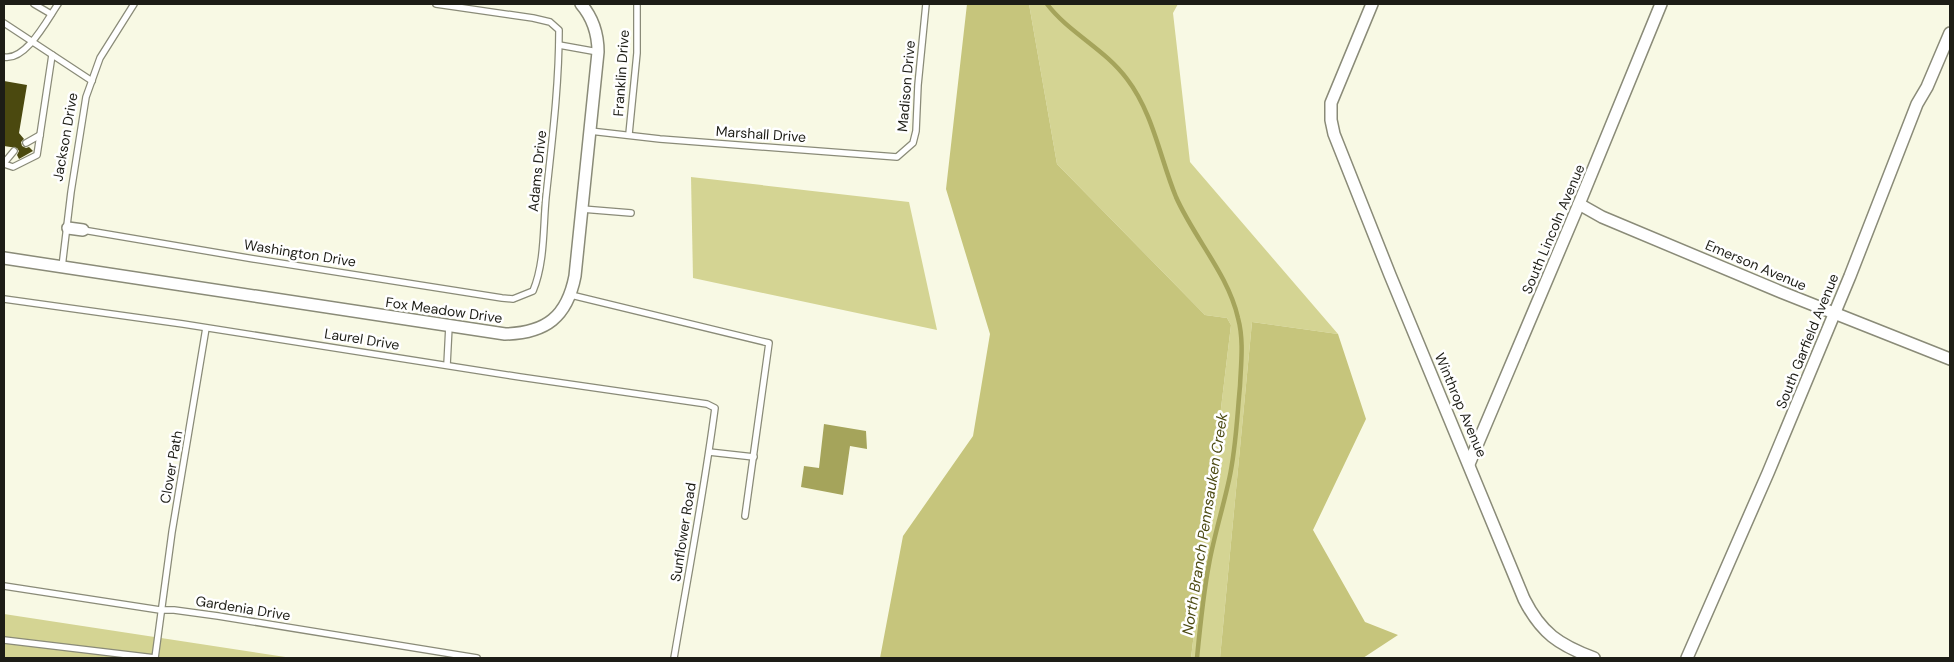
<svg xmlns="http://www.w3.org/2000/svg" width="1954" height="662" font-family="'DM Sans',sans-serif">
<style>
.green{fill:#d4d493}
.forest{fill:#c6c57c}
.water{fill:#a5a45b}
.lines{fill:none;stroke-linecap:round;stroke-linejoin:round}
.stream{stroke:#a5a45b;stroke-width:4.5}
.building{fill:#4b490f}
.lane-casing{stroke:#8a8b78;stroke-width:8}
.street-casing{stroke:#8a8b78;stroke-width:14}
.lane{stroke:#fff;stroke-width:5.5}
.street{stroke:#fff;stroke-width:11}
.labels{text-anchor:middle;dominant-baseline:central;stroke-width:5;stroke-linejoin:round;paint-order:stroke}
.street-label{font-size:14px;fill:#1d1d16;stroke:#fff}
.water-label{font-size:15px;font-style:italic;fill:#4c4a12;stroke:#fff}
</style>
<rect width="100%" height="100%" fill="#f8f9e4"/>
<!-- green -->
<g class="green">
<path d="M1029,4H1178L1173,13L1190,162L1338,334L1252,322L1220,658H1191L1231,325L1227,318L1205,315L1057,164Z"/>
<path d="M691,177L909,202L937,330L693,278Z"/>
<path d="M4,614L292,658H4Z"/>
</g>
<!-- forest -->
<g class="forest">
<path d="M967,4H1029L1057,164L1205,315L1227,318L1231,325L1191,658H880L903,536L973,436L990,334L946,189Z"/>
<path d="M1252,322L1338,334L1366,419L1313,530L1365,622L1398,635L1363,658H1220Z"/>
</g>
<!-- water -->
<path class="water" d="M824,424L866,431L867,449L850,446L843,495L801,487L804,466L819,468Z"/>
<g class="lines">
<!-- stream -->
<path class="stream" d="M1047,4C1069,33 1105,49 1127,79C1153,113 1160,158 1176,197C1194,238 1228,274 1238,318C1244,340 1241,363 1240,386C1237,417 1236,449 1229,480C1223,508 1214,536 1209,564C1203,595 1200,627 1197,658"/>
</g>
<!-- building -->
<path class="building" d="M4,81L27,85L19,133L24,139L21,142L22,146L26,148L29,147L33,151L19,159L17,155L19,151L17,148L4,146Z"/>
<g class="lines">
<!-- lane casing -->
<g class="lane-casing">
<g id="lane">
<path d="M34,4L51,14"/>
<path d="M4,23L92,81"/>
<path d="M559,45L598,52"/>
<path d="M4,57C26,61 47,20 58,4"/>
<path d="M590,131L660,139L897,157L913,143L916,131L918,85L926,4"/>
<path d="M629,134L637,53V4"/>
<path d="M26,143L40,135"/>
<path d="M4,163L14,151"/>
<path d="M4,164L13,167L37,155L52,55"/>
<path d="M582,209L631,213"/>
<path d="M83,230L254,259L502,298L513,299L533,291C545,262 543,228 546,197C552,141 559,86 559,30L550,22L533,18L436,4"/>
<path d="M62,267L71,192L86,97L100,58L134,4"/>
<path d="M571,295L769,343L745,516"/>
<path d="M4,299L183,324L520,377L707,404L715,408C704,492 688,575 674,658"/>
<path d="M447,365L449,326"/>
<path d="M709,452L754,457"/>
<path d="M4,586L160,610H174L218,616L477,658"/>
<path d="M4,640L155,658L172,532L206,328"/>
</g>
</g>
<!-- street casing -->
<g class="street-casing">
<g id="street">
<path d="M1372,4L1331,103V120L1334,134L1390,275L1524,599C1541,633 1559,645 1594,658"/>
<path d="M1579,204L1602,217L1781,292L1950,359"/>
<path d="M68,228L83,230"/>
<path d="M4,258L505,334C546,333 567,317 575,276L598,52C598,33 593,18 581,4"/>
<path d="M1469,464L1579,204L1661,4"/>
<path d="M1687,658L1768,473L1850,276L1917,104L1927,87L1950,33"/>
</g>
</g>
<!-- lane -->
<use href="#lane" class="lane"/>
<!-- street -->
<use href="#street" class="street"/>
</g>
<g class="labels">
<!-- street labels -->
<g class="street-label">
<text transform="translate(621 73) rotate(-86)">Franklin Drive</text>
<text transform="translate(906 86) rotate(-85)">Madison Drive</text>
<text transform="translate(761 134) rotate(4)">Marshall Drive</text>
<text transform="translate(65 137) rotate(-80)">Jackson Drive</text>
<text transform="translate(537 171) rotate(-84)">Adams Drive</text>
<text transform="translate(1553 229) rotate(-67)">South Lincoln Avenue</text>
<text transform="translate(300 253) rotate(9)">Washington Drive</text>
<text transform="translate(1756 265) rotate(23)">Emerson Avenue</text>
<text transform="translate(444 310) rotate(8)">Fox Meadow Drive</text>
<text transform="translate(362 339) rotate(9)">Laurel Drive</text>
<text transform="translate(1807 341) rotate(-68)">South Garfield Avenue</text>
<text transform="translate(1461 405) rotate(67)">Winthrop Avenue</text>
<text transform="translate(171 467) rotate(-80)">Clover Path</text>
<text transform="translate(683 532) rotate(-81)">Sunflower Road</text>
<text transform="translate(243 608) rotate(9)">Gardenia Drive</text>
</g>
<!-- water labels -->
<g class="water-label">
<text transform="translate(1205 524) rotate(-81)">North Branch Pennsauken Creek</text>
</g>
</g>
<!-- border -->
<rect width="1954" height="662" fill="none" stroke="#1d1d16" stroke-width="10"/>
</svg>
